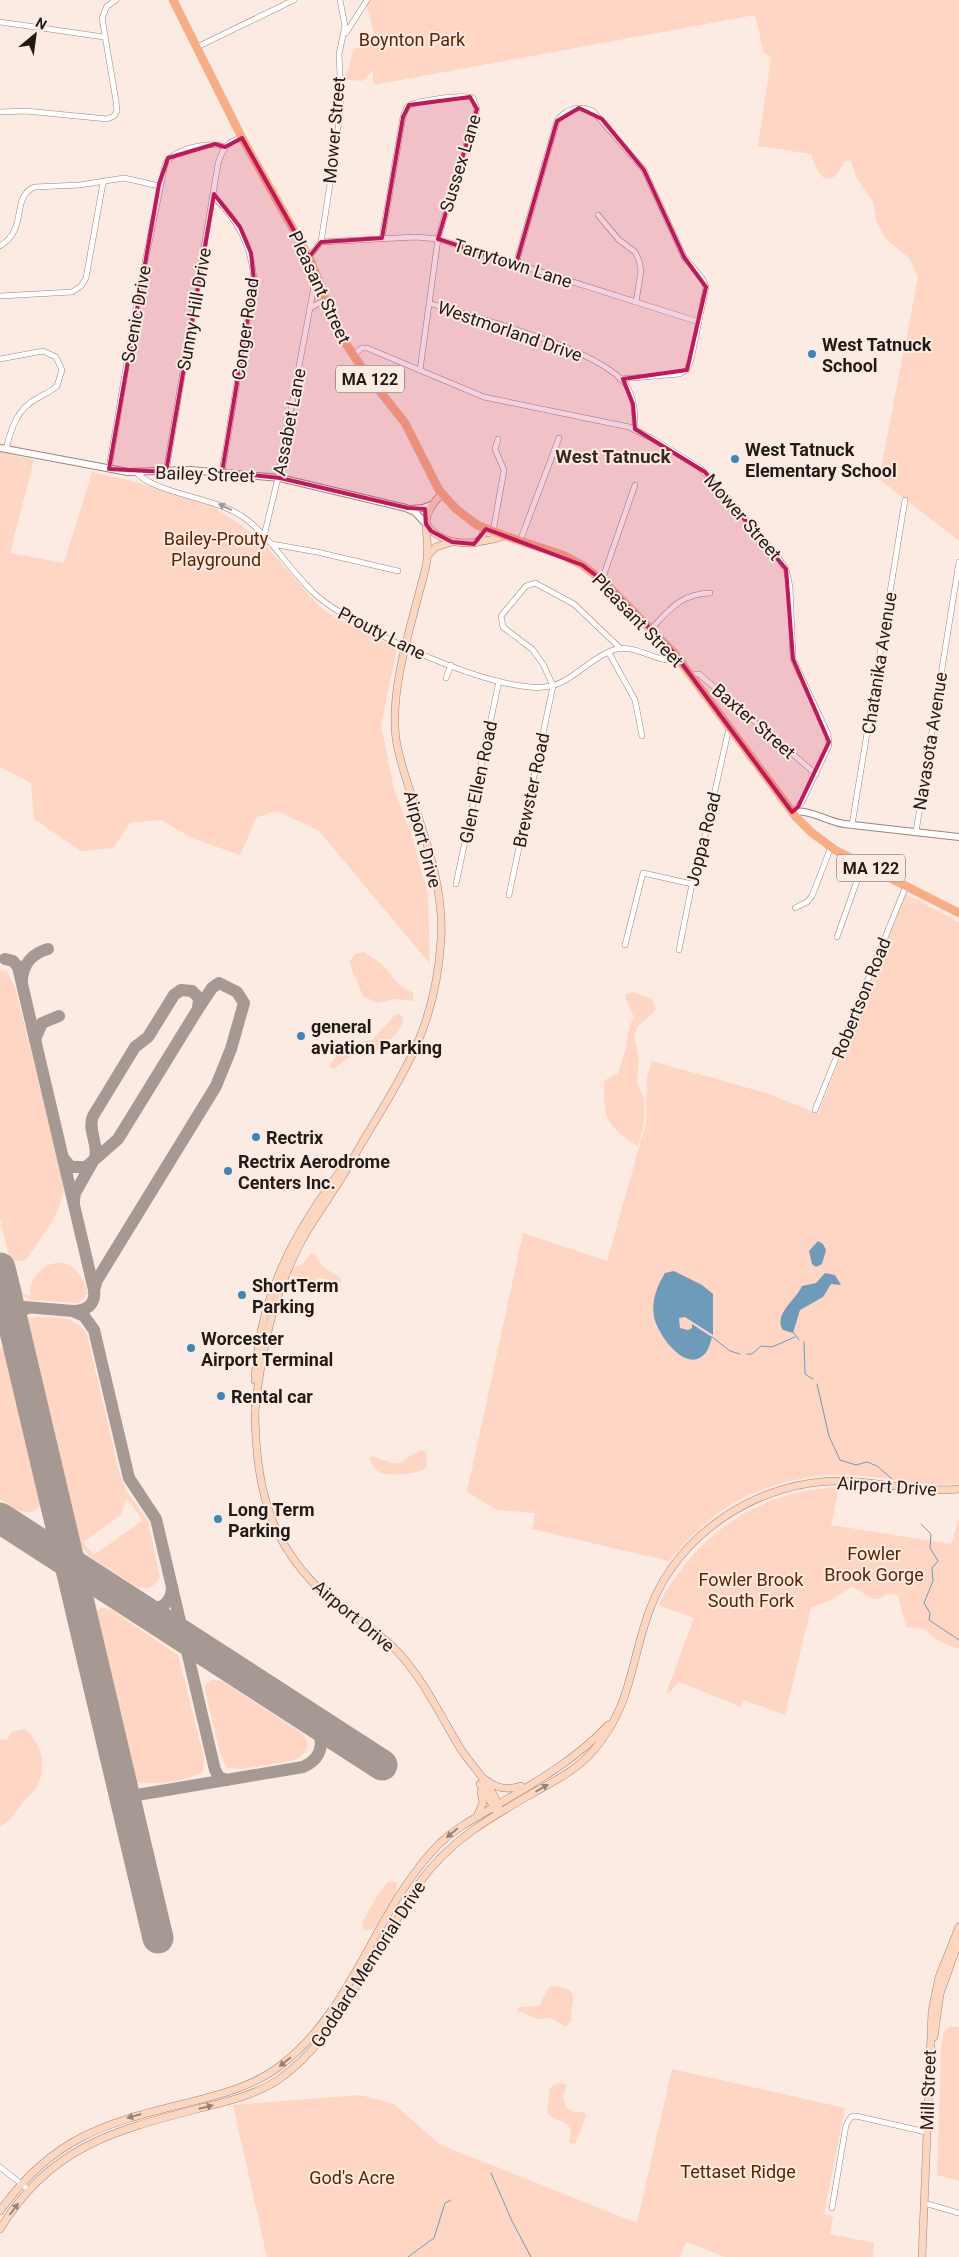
<svg xmlns="http://www.w3.org/2000/svg" width="959" height="2257" font-family="Roboto,sans-serif">
<style>
.green{fill:#fed6c3;fill-rule:evenodd}
.water{fill:#6e9bba}
.lines{fill:none;stroke-linecap:round;stroke-linejoin:round}
.stream{stroke:#6e9bba;stroke-width:1}
.taxiway{stroke:#a69892;stroke-width:12}
.runway{stroke:#a69892;stroke-width:31}
.minor-casing{stroke:#99867d;stroke-width:6}
.tertiary-casing{stroke:#99867d;stroke-width:8}
.secondary-casing{stroke:#99867d;stroke-width:8}
.primary-casing{stroke:#d3d1d0;stroke-width:9}
.minor{stroke:#fff;stroke-width:5}
.tertiary{stroke:#fff;stroke-width:6}
.secondary{stroke:#fdd6bf;stroke-width:7}
.primary{stroke:#fbad80;stroke-width:8}
.oneway{fill:#9b9896}
.oneway2{fill:#9a8173}
.marked{fill:#c2185b;fill-opacity:0.2;stroke:#c2185b;stroke-width:4;stroke-linejoin:round}
.poi-dot{fill:#3888ba;stroke:#fcebe3;stroke-width:2}
.labels{text-anchor:middle;dominant-baseline:central;stroke-width:4;stroke-linejoin:round;paint-order:stroke}
.shield{fill:#fcebe3;stroke:#635954;stroke-width:1}
.shield-label{font-size:16px;font-weight:bold;fill:#211a16}
.park-label{font-size:18px;fill:#5f2300;stroke:#fcebe3}
.street-label{font-size:18px;fill:#211a16;stroke:#fcebe3}
.poi-label{font-size:18px;font-weight:bold;fill:#211a16;stroke:#fcebe3;text-anchor:start}
.neighbourhood-label{font-size:19px;font-weight:bold;fill:#382921;stroke:#fcebe3}
</style>
<rect width="100%" height="100%" fill="#fcebe3"/>
<!-- green -->
<g class="green">
<path d="M365,0H959V541L879,479L918,277L909,258L885,238L877,222L873,202L857,179L851,161H845C830,191 819,180 811,154L758,146L771,58L764,53L755,15L373,85V71L362,81L349,80L344,77L349,68L353,51L374,33Z"/>
<path d="M0,451L34,460L10,553L64,563L92,472L132,481L212,506L257,536L319,606L336,618L397,648L381,726L394,789L412,836L428,895L430,964L319,831L277,811L257,817L240,855L194,839L161,820L130,823L113,848L81,851L34,819L31,783L0,767Z"/>
<path d="M906,894L959,922V1484C922,1487 889,1477 852,1475C805,1473 750,1487 712,1518C696,1531 682,1546 669,1561L532,1529L535,1513L497,1510L467,1492L523,1233L607,1261L646,1123L647,1076L652,1061L766,1093L818,1114Z"/>
<path d="M364,952L382,964L400,986L413,993V1001L396,999L377,1003L363,996L349,962L355,954Z"/>
<path d="M0,970L7,971L15,987L64,1185C63,1211 42,1236 28,1257L23,1261H14L23,1294L31,1296C25,1268 74,1239 88,1294L78,1303L33,1300L18,1295L16,1287L0,1218Z"/>
<path d="M633,992L652,999L656,1008L652,1014L638,1026L634,1035L639,1059L637,1082L644,1099V1124L638,1146C608,1129 601,1115 605,1080L618,1073L626,1048L629,1027L634,1017L625,998L626,994Z"/>
<path d="M399,1014L402,1016L403,1022L398,1032L377,1051L351,1056L334,1069L329,1066L341,1049L358,1042L372,1040L395,1015Z"/>
<path d="M311,1253L316,1256L323,1267L341,1278V1282L318,1278L307,1287L291,1274V1268L302,1265Z"/>
<path d="M0,1317L42,1493L40,1506C26,1520 13,1507 0,1499V1347L4,1348L0,1332Z"/>
<path d="M37,1317C56,1318 76,1315 87,1335L120,1476L127,1492L148,1521L160,1577L155,1584L148,1588L137,1587L89,1556L76,1539L24,1319ZM126,1498L143,1520L94,1555L83,1542L121,1515Z"/>
<path d="M421,1450L426,1452L427,1467C421,1474 387,1477 379,1472C375,1470 372,1463 369,1459L372,1456C406,1468 392,1465 421,1450Z"/>
<path d="M839,1487L831,1525L951,1544L959,1518V1649L941,1642L923,1629L906,1627L898,1595L886,1594C871,1607 866,1591 851,1587L831,1600L811,1608L785,1715L744,1700L741,1707L679,1682L670,1692L666,1693L694,1618L658,1605C697,1534 757,1491 839,1487Z"/>
<path d="M101,1608L110,1609L178,1655L204,1758L203,1772C182,1782 156,1785 132,1782L94,1619V1614Z"/>
<path d="M211,1680H218L225,1683L303,1734C313,1747 304,1758 290,1761L243,1769L227,1768L220,1753L205,1690L206,1684Z"/>
<path d="M25,1729C41,1743 48,1766 37,1786C34,1792 28,1796 24,1801C17,1810 10,1821 0,1827V1739L7,1740L12,1732Z"/>
<path d="M390,1881L397,1883L396,1893L375,1928L364,1931L362,1924C367,1913 381,1887 390,1881Z"/>
<path d="M555,1986C585,1990 568,2002 572,2020L566,2027L551,2018L538,2019L516,2010L520,2007L539,2006L549,1987Z"/>
<path d="M950,2026L959,2027V2181L937,2175L941,2049L943,2034Z"/>
<path d="M672,2069L845,2108L824,2214L833,2216L830,2234L874,2243L873,2257H725L686,2242L680,2257H267L233,2105L360,2095L394,2104L439,2144L637,2223Z"/>
<path d="M558,2083L567,2085L563,2098L566,2107L573,2112H583L586,2116L575,2144L569,2143L571,2129C564,2119 552,2121 547,2112L550,2088Z"/>
</g>
<!-- water -->
<g class="water">
<path d="M818,1241L823,1244L826,1250L822,1264L816,1267L812,1264L809,1251Z"/>
<path d="M674,1271L702,1285L713,1294V1335L685,1317L679,1318L680,1328L688,1330L692,1328V1324L712,1337C710,1344 708,1353 701,1357C682,1370 657,1332 654,1317C651,1301 657,1286 665,1273Z"/>
<path d="M825,1273L835,1275L841,1285L831,1284L823,1297L800,1310L793,1333L783,1330C773,1314 796,1300 802,1286L816,1283Z"/>
</g>
<g class="lines">
<!-- stream -->
<g class="stream">
<path d="M793,1332L799,1340"/>
<path d="M712,1337L730,1351L740,1354"/>
<path d="M804,1342L805,1374L813,1379"/>
<path d="M747,1354H752L761,1346L772,1347L795,1337"/>
<path d="M817,1384L829,1436L840,1460L856,1465L867,1462L877,1466L892,1479"/>
<path d="M921,1524L931,1534L930,1548L938,1561L932,1568L933,1581L924,1603L930,1613L929,1620L959,1640"/>
<path d="M491,2173L512,2221L531,2257"/>
<path d="M408,2257L434,2238L445,2203L451,2200"/>
</g>
<!-- taxiway -->
<g class="taxiway">
<path d="M5,959L13,961L18,967L94,1290C96,1305 86,1311 73,1311L84,1316L94,1330L129,1478L156,1519L215,1770L219,1777L227,1780"/>
<path d="M22,980C23,964 33,953 48,949"/>
<path d="M35,1039L42,1023L59,1016"/>
<path d="M63,1158L71,1167H86L118,1139L198,1009L199,998L192,991L181,990L174,995L148,1037L135,1047L93,1116C87,1130 99,1144 95,1158"/>
<path d="M74,1201L75,1193L92,1163"/>
<path d="M94,1290L97,1280L216,1086L231,1049L244,1003L237,992L219,983L212,988L198,1009"/>
<path d="M0,1305L73,1311"/>
<path d="M13,1326L18,1313L28,1308"/>
<path d="M139,1608C156,1612 172,1606 172,1587"/>
<path d="M170,1628L184,1645"/>
<path d="M183,1629L198,1646"/>
<path d="M122,1785L128,1793L137,1795L303,1767C326,1757 325,1735 310,1719"/>
<path d="M128,1809L130,1801L137,1795"/>
</g>
<!-- runway -->
<g class="runway">
<path d="M0,1268L158,1938"/>
<path d="M0,1518L382,1765"/>
</g>
<!-- minor casing -->
<g class="minor-casing">
<g id="minor">
<path d="M0,22L104,37"/>
<path d="M346,33L367,0"/>
<path d="M197,47L294,0"/>
<path d="M0,112L26,111L107,119L114,116L117,111L116,101L102,18L107,6L116,0"/>
<path d="M213,196C238,220 252,246 254,281L222,472"/>
<path d="M598,215L619,240L635,252L639,260L641,271L636,302"/>
<path d="M382,238L403,117L407,107C415,100 464,94 473,98L477,109L438,239L420,370"/>
<path d="M321,242L416,237L438,239L699,322"/>
<path d="M0,246C29,228 10,199 34,187L80,185L124,178L159,186"/>
<path d="M309,257L321,242L337,139L341,96L339,54L345,26L340,0"/>
<path d="M516,264L557,121C566,108 580,105 593,111L644,170L684,257L702,278L706,287L691,360L687,370L679,374L620,379"/>
<path d="M0,296L72,292L81,286L86,278L103,183"/>
<path d="M429,303C474,318 600,348 626,385C635,399 635,414 635,430"/>
<path d="M310,308L325,300"/>
<path d="M353,355L362,348H367L484,397L629,427L653,439L700,468L773,550L786,569L790,587L793,659L828,734L829,745L826,752L802,802L792,812"/>
<path d="M0,359L43,351L56,357L62,370L57,386C51,392 44,394 36,399C17,409 11,429 6,449"/>
<path d="M109,469L138,296L165,165C172,149 209,141 225,147"/>
<path d="M136,472C156,495 216,496 246,519C273,540 290,571 315,594C352,628 502,698 551,686C573,681 595,654 617,649C639,645 658,664 679,660"/>
<path d="M166,472L218,164C222,150 227,141 242,138"/>
<path d="M493,532L504,470L495,449L498,439"/>
<path d="M264,536L278,478L316,276"/>
<path d="M520,541L559,438"/>
<path d="M272,544L317,552L398,571"/>
<path d="M602,580L635,485"/>
<path d="M651,629C670,609 681,594 710,593"/>
<path d="M609,653L635,700L642,736"/>
<path d="M690,674H699L816,774"/>
<path d="M446,678L451,665"/>
<path d="M852,825L905,500"/>
<path d="M916,832L959,562"/>
<path d="M456,884L499,681"/>
<path d="M509,895L553,686L543,664L532,649L503,627L501,616L526,586L535,583L574,604L621,649"/>
<path d="M795,908L807,902L812,896L831,847"/>
<path d="M837,937L863,864"/>
<path d="M625,945L643,873L692,884"/>
<path d="M679,950L692,884L695,880L729,728"/>
<path d="M815,1110L906,886"/>
<path d="M0,2167L29,2190"/>
<path d="M928,2204L959,2213"/>
<path d="M832,2208L846,2125L851,2117L856,2116L926,2132"/>
</g>
</g>
<!-- tertiary casing -->
<g class="tertiary-casing">
<g id="tertiary">
<path d="M0,448L128,472L190,470L280,478L406,508L415,512L426,524"/>
<path d="M411,509L423,508L431,505"/>
<path d="M792,812C810,809 826,821 844,824L959,837"/>
</g>
</g>
<!-- secondary casing -->
<g class="secondary-casing">
<g id="secondary">
<path d="M426,524C445,550 478,544 505,536"/>
<path d="M475,543L482,538L485,528"/>
<path d="M428,555L436,547L452,542"/>
<path d="M255,1380C258,1297 296,1229 345,1165"/>
<path d="M255,1408C255,1483 268,1544 327,1596C349,1615 376,1629 396,1650C423,1678 440,1715 460,1748C471,1765 495,1789 499,1809"/>
<path d="M255,1411C261,1352 273,1295 301,1242C311,1223 324,1206 335,1188C346,1172 355,1154 365,1138C407,1067 436,1025 441,939C444,892 428,845 413,801C407,780 399,760 396,739C389,687 414,617 426,566C433,534 414,520 442,494"/>
<path d="M483,1778C496,1788 506,1791 521,1786"/>
<path d="M480,1784L495,1809"/>
<path d="M478,1814L483,1803L481,1792"/>
<path d="M934,2037L940,1994L959,1941"/>
<path d="M0,2211C52,2138 104,2123 187,2103C221,2094 252,2087 280,2066C355,2009 375,1908 440,1843C457,1827 477,1817 497,1805C536,1782 578,1758 608,1725"/>
<path d="M0,2229C49,2148 112,2131 197,2109C225,2102 253,2096 278,2080C317,2053 339,2015 363,1975C382,1944 401,1913 420,1882C450,1840 491,1817 535,1792C556,1780 578,1769 593,1751C633,1705 630,1661 650,1609C678,1532 762,1479 843,1481C882,1482 919,1493 959,1489"/>
<path d="M922,2257L932,2011L939,1977L959,1927"/>
</g>
</g>
<!-- primary casing -->
<g class="primary-casing">
<path id="primary" d="M173,0L242,138L310,259L330,311L342,338L367,375L405,423L439,490L456,509L477,525L505,536L563,555L582,565L602,580L674,653L796,817L811,832L835,850L959,913"/>
</g>
<!-- minor -->
<use href="#minor" class="minor"/>
<!-- tertiary -->
<use href="#tertiary" class="tertiary"/>
<!-- secondary -->
<use href="#secondary" class="secondary"/>
<!-- primary -->
<use href="#primary" class="primary"/>
</g>
<!-- one-way arrows -->
<defs><path id="oneway-solid" d="M-6-.8H1V-3.2L6.5 0L1 3.2V.8H-6Z" transform="scale(1.25)"/></defs>
<use class="oneway" href="#oneway-solid" transform="translate(225 507) rotate(-155)"/>
<g class="oneway2">
<use href="#oneway-solid" transform="translate(542 1788) rotate(-30)"/>
<use href="#oneway-solid" transform="translate(452 1833) rotate(140)"/>
<use href="#oneway-solid" transform="translate(285 2062) rotate(141)"/>
<use href="#oneway-solid" transform="translate(206 2107) rotate(-14)"/>
<use href="#oneway-solid" transform="translate(134 2116) rotate(164)"/>
<use href="#oneway-solid" transform="translate(14 2209) rotate(-53)"/>
</g>
<!-- marked area -->
<path class="marked" d="M470,97L477,109L438,239L516,264L557,121L579,108L602,119L644,170L684,257L706,287L687,370L623,379L633,404L635,429L705,472L786,569L793,659L829,742L798,807L792,812L674,653L602,580L582,565L486,529L474,544L452,542L431,531L426,524L425,509L408,508L280,478L222,472L254,281L251,253L240,227L214,194L166,472L109,469L159,184L168,158L215,144L225,147L242,138L309,257L321,242L382,238L403,117L409,105Z"/>
<!-- markers -->
<g class="poi-dot">
<circle cx="812" cy="354" r="5"/>
<circle cx="735" cy="459" r="5"/>
<circle cx="301" cy="1036" r="5"/>
<circle cx="256" cy="1137" r="5"/>
<circle cx="228" cy="1171" r="5"/>
<circle cx="242" cy="1295" r="5"/>
<circle cx="191" cy="1348" r="5"/>
<circle cx="221" cy="1396" r="5"/>
<circle cx="218" cy="1519" r="5"/>
</g>
<g class="labels">
<!-- shield labels -->
<g class="shield">
<rect x="336" y="365.5" width="68" height="27" rx="4"/>
<rect x="837" y="854.5" width="68" height="27" rx="4"/>
</g>
<g class="shield-label">
<text x="370" y="379">MA 122</text>
<text x="871" y="868">MA 122</text>
</g>
<!-- park labels -->
<g class="park-label">
<text x="412" y="39">Boynton Park</text>
<text x="216" y="538">Bailey-Prouty<tspan x="216" dy="21">Playground</tspan></text>
<text x="874" y="1553">Fowler<tspan x="874" dy="21">Brook Gorge</tspan></text>
<text x="751" y="1579">Fowler Brook<tspan x="751" dy="21">South Fork</tspan></text>
<text x="738" y="2171">Tettaset Ridge</text>
<text x="352" y="2177">God's Acre</text>
</g>
<!-- street labels -->
<g class="street-label">
<text transform="translate(334 130) rotate(-85)">Mower Street</text>
<text transform="translate(460 163) rotate(-73)">Sussex Lane</text>
<text transform="translate(513 263) rotate(18)">Tarrytown Lane</text>
<text transform="translate(320 287) rotate(65)">Pleasant Street</text>
<text transform="translate(194 309) rotate(-80)">Sunny Hill Drive</text>
<text transform="translate(136 314) rotate(-80)">Scenic Drive</text>
<text transform="translate(245 329) rotate(-82)">Conger Road</text>
<text transform="translate(510 331) rotate(19)">Westmorland Drive</text>
<text transform="translate(289 422) rotate(-79)">Assabet Lane</text>
<text transform="translate(205 474) rotate(2)">Bailey Street</text>
<text transform="translate(743 517) rotate(49)">Mower Street</text>
<text transform="translate(638 620) rotate(46)">Pleasant Street</text>
<text transform="translate(382 633) rotate(27)">Prouty Lane</text>
<text transform="translate(879 663) rotate(-81)">Chatanika Avenue</text>
<text transform="translate(754 721) rotate(41)">Baxter Street</text>
<text transform="translate(930 741) rotate(-81)">Navasota Avenue</text>
<text transform="translate(478 782) rotate(-78)">Glen Ellen Road</text>
<text transform="translate(531 790) rotate(-78)">Brewster Road</text>
<text transform="translate(423 839) rotate(75)">Airport Drive</text>
<text transform="translate(703 839) rotate(-76)">Joppa Road</text>
<text transform="translate(861 998) rotate(-68)">Robertson Road</text>
<text transform="translate(887 1486) rotate(4)">Airport Drive</text>
<text transform="translate(354 1616) rotate(40)">Airport Drive</text>
<text transform="translate(368 1964) rotate(-57)">Goddard Memorial Drive</text>
<text transform="translate(928 2090) rotate(-88)">Mill Street</text>
</g>
<!-- poi labels -->
<g class="poi-label">
<text x="822" y="344">West Tatnuck<tspan x="822" dy="21">School</tspan></text>
<text x="745" y="449">West Tatnuck<tspan x="745" dy="21">Elementary School</tspan></text>
<text x="311" y="1026">general<tspan x="311" dy="21">aviation Parking</tspan></text>
<text x="266" y="1137">Rectrix</text>
<text x="238" y="1161">Rectrix Aerodrome<tspan x="238" dy="21">Centers Inc.</tspan></text>
<text x="252" y="1285">ShortTerm<tspan x="252" dy="21">Parking</tspan></text>
<text x="201" y="1338">Worcester<tspan x="201" dy="21">Airport Terminal</tspan></text>
<text x="231" y="1396">Rental car</text>
<text x="228" y="1509">Long Term<tspan x="228" dy="21">Parking</tspan></text>
</g>
<!-- neighbourhood labels -->
<g class="neighbourhood-label">
<text x="613" y="456">West Tatnuck</text>
</g>
</g>
<!-- north arrow -->
<g transform="translate(35 35) rotate(29)" stroke="#fcebe3" stroke-width="4" paint-order="stroke">
<path d="M0-4L9 19L0 12L-9 19Z" fill="#211a16"/>
<text y="-8" font-size="14" font-weight="bold" text-anchor="middle" fill="#211a16">N</text>
</g>
</svg>
